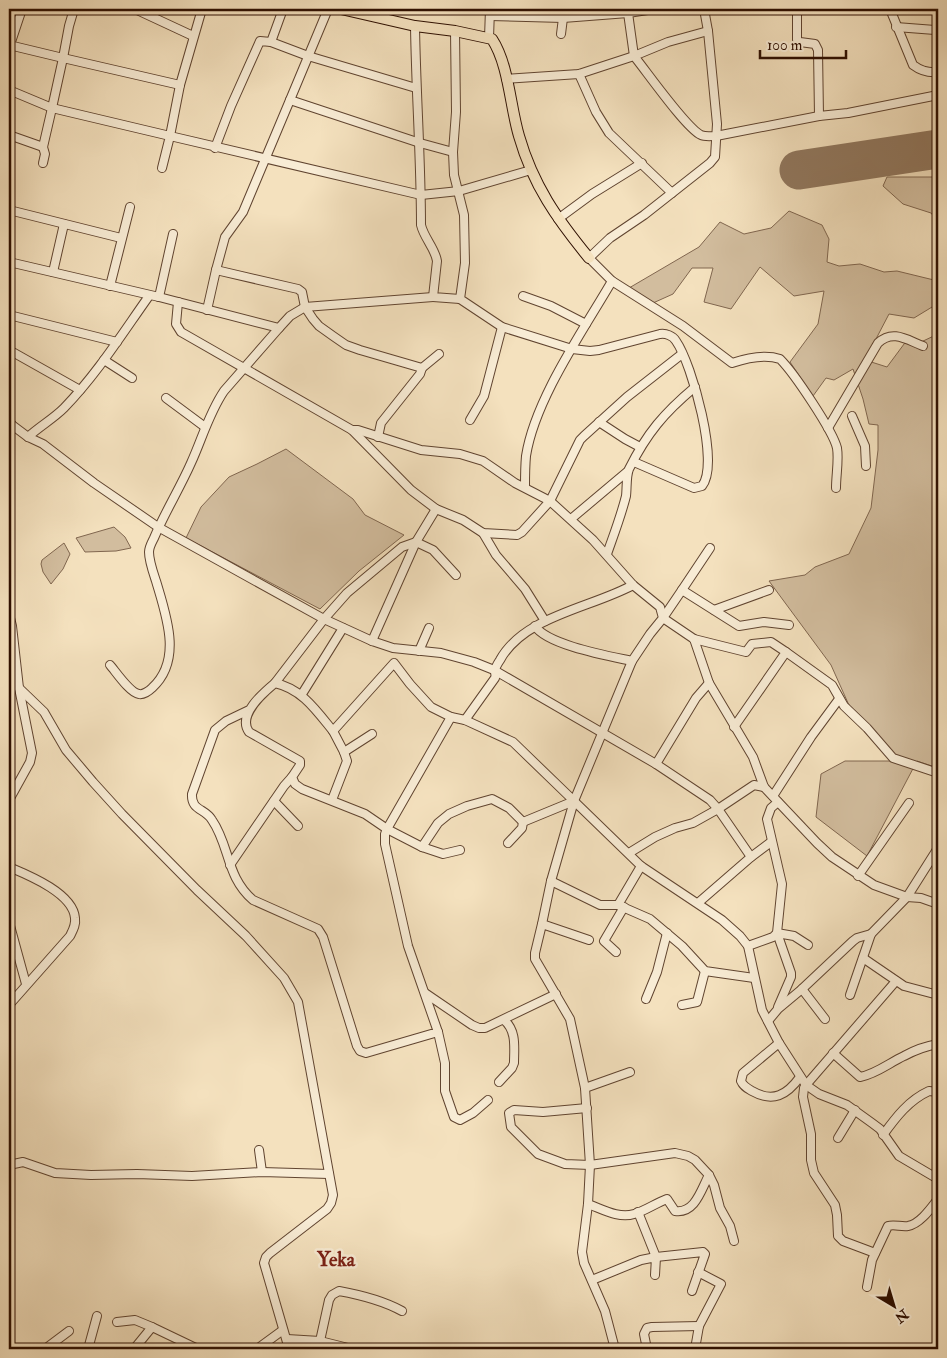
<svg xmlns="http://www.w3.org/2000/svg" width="947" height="1358" font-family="'IM FELL Double Pica',serif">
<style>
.green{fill:#d2bd9e;stroke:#80664f}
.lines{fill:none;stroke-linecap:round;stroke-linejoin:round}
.runway{stroke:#91785f;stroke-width:39}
.minor-casing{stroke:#604430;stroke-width:10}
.major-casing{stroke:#2e0f00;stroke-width:12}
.minor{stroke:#f8ecd5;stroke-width:8}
.major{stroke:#f4e1be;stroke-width:10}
.labels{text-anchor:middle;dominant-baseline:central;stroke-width:5;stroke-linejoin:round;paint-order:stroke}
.district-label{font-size:20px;font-weight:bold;fill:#7a1f14;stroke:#f8ecd5}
</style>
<rect width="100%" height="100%" fill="#f4e1be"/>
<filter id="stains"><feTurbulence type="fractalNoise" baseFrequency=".004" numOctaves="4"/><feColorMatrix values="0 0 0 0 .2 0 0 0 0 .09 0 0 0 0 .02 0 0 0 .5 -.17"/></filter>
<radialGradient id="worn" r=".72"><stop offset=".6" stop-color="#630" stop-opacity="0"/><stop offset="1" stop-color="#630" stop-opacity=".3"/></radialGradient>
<!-- green -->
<g class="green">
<path d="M887,177H938V222L931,213L903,204L883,186Z"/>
<path d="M789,211L822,225L829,239L827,262L839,266L860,264L884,272L897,271L938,281L937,304L914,318L889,314L865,360L887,367L910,336L921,342L938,334V687L934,690L938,712V768L917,761L867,856L816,817L821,774L845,761H891L863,728L848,703L831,665L769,581L805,575L815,567L849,554L871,508L878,450V425L869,424L863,399L853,369L834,380L826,378L813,396L790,362L818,324L824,291L794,296L760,267L731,309L704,302L713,268H692L673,294L653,303L629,288L699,247L720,222L744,234L771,228Z"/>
<path d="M286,449L353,499L365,515L404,535L359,571L320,609L186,538L201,507L229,477L257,464Z"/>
<path d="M114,527L125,537L131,548L116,551L85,552L76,538Z"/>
<path d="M64,543L70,554L63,569L51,584L43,572L41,564L42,560Z"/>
</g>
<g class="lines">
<!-- runway -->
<path class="runway" d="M799,170L938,149"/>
<!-- minor casing -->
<g class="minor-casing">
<g id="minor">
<path d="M135,9L193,36"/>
<path d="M202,9L180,85L170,136L421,195L459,191L531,170"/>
<path d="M328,9L290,100L420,143L453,152"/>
<path d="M704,9L708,31L717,124L715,157L710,163L644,215L610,238L589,258L612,281L683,326L732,363C747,358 765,354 780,359C794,373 833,431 837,448C839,460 836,475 836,488"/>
<path d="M797,9V40L800,42L815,44L818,50L819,116"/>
<path d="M890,9L913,65C921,71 929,73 938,72"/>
<path d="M628,13L634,56L668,42L708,31"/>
<path d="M490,16L563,18L628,13L654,9"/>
<path d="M415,26C416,93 421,159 421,225C424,238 435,248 437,261L433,297L460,299"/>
<path d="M896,27L935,30"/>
<path d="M455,31L456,112L453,152L454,175L464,215L465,263L460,299L502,327L572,349L590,351L599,350L660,334C666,333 673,336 676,341C692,364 720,464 702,486L694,488L634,462"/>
<path d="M561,34L563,18"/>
<path d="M489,38L490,9"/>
<path d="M271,42L283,9"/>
<path d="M9,45L63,58L69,26L74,9"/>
<path d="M9,48L22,9"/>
<path d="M579,74L596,112L609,133L672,193"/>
<path d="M506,79L579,74L634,56C647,72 686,128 701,135C705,137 711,136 716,136L819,116L848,113L938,95"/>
<path d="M9,90L52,108L63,58L180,85"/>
<path d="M290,100L243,212L225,237L216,270L298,289L302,292L305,307L313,319L319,326L333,336L346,345L360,350L422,368L420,374L381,423L378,437"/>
<path d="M9,135L43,147"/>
<path d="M215,148L231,106L260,41L271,42L308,56L416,88"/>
<path d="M43,163L45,154L43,147L52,108L170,136L162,168"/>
<path d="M9,210L121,238"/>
<path d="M558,219L592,194L642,163"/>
<path d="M9,262L159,297L279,328L290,316L305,307L433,297"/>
<path d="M53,272L64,224"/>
<path d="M110,286L130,207"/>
<path d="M523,296L551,306L586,324"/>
<path d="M159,297L173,234"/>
<path d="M178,302L176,324L181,332L352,430L411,490L436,509L463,520L483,533L517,535L522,532L550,501L580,440L584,436L627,397L682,354"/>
<path d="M207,310L216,270"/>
<path d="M9,315L117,342"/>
<path d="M9,350L80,390"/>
<path d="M104,360L132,378"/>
<path d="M422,368L439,354"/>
<path d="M166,398L205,427"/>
<path d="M852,416L865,446L866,466"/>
<path d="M9,420L12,425L9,437"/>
<path d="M470,420L484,396L502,327"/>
<path d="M599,422L625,439L640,447"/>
<path d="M12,425L28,437L43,444L94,483L158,527L324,619L372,641L393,648L441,653L474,662L494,670L656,764L710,800L718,809L754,785L764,787"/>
<path d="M828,428L878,343C893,329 907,340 923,346"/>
<path d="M28,437C40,426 53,419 64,408C97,374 122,334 149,296"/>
<path d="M525,487C525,477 525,467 526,456C535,399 583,331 612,281"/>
<path d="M571,519L628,471"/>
<path d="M483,533L496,555L525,589L545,621"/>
<path d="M607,554C614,534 621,516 626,496C627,488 626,476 629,469C647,433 664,413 695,387"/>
<path d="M682,590L710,548"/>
<path d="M714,610L769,590"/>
<path d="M9,614L12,626L19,688L32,753L30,762L9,800"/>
<path d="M535,626C547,645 609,656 632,661"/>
<path d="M694,639L746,652L752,644L771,642L786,652L734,727"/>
<path d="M372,641L416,542L436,509"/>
<path d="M419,651L429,628"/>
<path d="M786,652L832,685L844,706L867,728L893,758L938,773"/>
<path d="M110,665C116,672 130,693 139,694C143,695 149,691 152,688C183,660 166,615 156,581C153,572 149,561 149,552C149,547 152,542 154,538C165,512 180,488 191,463C202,439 209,413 224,391L279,328"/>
<path d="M275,683L324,619L347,593L402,547L416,542L433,550L456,575"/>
<path d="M709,683L694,639L663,618L682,590L739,626L764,622L789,625"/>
<path d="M19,688L44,712L66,750L93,782L122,814L197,890L246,936L284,978L298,1002L333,1195L331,1203L327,1209L270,1253L266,1257L264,1263L289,1349"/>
<path d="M302,694L343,628"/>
<path d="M249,710L226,721L215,730L192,794C191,811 205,808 212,820C230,846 226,877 253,900L318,929L323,937L357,1046L360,1051L366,1053L438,1032L408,946L385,844V834L387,829L365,814L302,789L295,784L292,777L300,765V761L249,732C237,715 263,693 275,683C302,689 316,710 333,731L394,663L410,684L431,707L451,717L465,720L513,742L574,801L632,661L650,634L663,618L660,607L633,585L593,540L550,501L515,483L483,461L460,454L421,450L358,430H352"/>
<path d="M451,717L387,829L422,847L438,823L449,814L467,806L492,799L509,808L523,822L574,801"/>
<path d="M465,720L495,678C496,676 495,673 495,671C495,668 498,663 500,660C524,616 591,608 633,585"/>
<path d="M344,752L372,734"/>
<path d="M656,764L696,698L709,683L753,757L764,787L817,843L832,857L874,885L907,897L921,898L938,904"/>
<path d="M773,796L811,737L839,699"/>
<path d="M332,800L347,761L344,752L333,731"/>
<path d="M274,801L298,826"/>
<path d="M508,843L522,828L523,822"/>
<path d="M422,847L443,854L460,850"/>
<path d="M629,853L655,837L675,828L693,823L718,809L751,857"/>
<path d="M230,865L284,786L292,777"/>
<path d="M9,867C28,875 73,893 75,918C76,925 73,930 70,936L9,1005"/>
<path d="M858,876L909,803"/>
<path d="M551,881L600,905H618L650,919L682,946L705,971L754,978"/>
<path d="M698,903L751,857L771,842"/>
<path d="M618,905L641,866"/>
<path d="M9,922L26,984"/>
<path d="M542,924L551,881L574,801L641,866L722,920L740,936L748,946L762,1010L779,1043L806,1085L819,1094L847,1105L872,1123L880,1129L899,1156L938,1179"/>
<path d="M589,940L542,924L535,953V959L570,1019L585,1088L590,1165L588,1204L582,1252L584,1263L605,1311L615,1349"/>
<path d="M748,946L773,937L777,933L782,884L767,819L771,808L778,802"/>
<path d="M616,952L604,941L624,907"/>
<path d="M863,958L904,986L938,995"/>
<path d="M802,989L825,1019"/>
<path d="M425,993L472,1025L479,1028H485L556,994"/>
<path d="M850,995L871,934L907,897L938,848"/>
<path d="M646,999L657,972L667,933"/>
<path d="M682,1005L697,1002L705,971"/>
<path d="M778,1007L791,977V973L777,933L794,936L808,945"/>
<path d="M768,1021L778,1009L802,989L853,941L857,938L871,934"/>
<path d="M438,1032L445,1063V1091L454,1117L460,1120L473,1113L488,1100"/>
<path d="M779,1043L743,1073L741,1081C743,1086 747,1088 752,1091C773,1103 787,1095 800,1077"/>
<path d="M833,1053L860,1077C876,1074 889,1063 904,1056C915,1050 926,1046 938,1044"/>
<path d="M499,1082L512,1068L514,1063C514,1048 517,1031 504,1020"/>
<path d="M585,1088L630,1072"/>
<path d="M587,1108L543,1112L514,1110L509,1113L511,1127L538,1154L565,1164L590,1165L675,1153L688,1156L695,1160L709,1175L714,1185L720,1208L730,1226L734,1241"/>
<path d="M883,1135C896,1117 909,1100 929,1091L938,1092"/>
<path d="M838,1138L855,1110"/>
<path d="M259,1150L262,1172"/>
<path d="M9,1165L23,1162L55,1173L91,1175L137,1174L192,1176L262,1172L329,1174"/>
<path d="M588,1204C602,1209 619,1219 634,1214C645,1211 656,1203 667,1199L675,1211C695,1214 701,1190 709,1175"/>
<path d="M638,1212L656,1257L703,1252L705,1254L692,1291"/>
<path d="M875,1253L843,1241L838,1236L837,1215L835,1205L814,1173L811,1160V1134L803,1097L804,1088L806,1085L896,981"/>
<path d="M592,1280L641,1260L656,1257L655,1275"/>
<path d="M867,1287L872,1260L888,1226C894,1224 901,1227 908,1226C920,1224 931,1208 938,1199"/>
<path d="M117,1322L135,1320L152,1327"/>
<path d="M287,1339L320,1341L329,1300L332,1295L339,1291C361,1295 382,1300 402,1311"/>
<path d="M320,1341L352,1349"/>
<path d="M45,1349L69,1331"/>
<path d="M88,1349L97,1316"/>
<path d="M134,1349L152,1327L198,1349"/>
<path d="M257,1349L283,1330"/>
<path d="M647,1349L644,1334L647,1328L652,1327L699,1326"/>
<path d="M695,1349L699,1326L721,1284L698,1272"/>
</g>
</g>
<!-- major casing -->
<g class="major-casing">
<path id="major" d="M341,9L415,26L455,31L492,39C509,65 510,106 519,136C533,185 557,219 589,258"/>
</g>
<!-- minor -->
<use href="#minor" class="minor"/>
<!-- major -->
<use href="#major" class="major"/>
</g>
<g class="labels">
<!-- district labels -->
<g class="district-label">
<text x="336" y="1259">Yeka</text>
</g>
</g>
<!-- margin -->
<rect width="947" height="1358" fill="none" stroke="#f4e1be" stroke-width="30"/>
<rect x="10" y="10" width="927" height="1338" fill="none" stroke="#2e0f00" stroke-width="2.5"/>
<rect x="15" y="15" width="917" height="1328" fill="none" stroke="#2e0f00"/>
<!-- north arrow -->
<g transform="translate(894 1306) rotate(142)" stroke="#f8ecd5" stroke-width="4" paint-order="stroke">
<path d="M0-4L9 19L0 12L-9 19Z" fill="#2e0f00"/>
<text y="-8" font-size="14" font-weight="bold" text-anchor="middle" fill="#2e0f00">N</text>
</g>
<!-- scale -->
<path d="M760 50v8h86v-8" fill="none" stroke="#2e0f00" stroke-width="2.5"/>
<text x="767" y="50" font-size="15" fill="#2e0f00" stroke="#f8ecd5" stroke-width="4" paint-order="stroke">100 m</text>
<rect width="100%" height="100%" filter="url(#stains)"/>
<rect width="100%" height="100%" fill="url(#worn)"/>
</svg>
